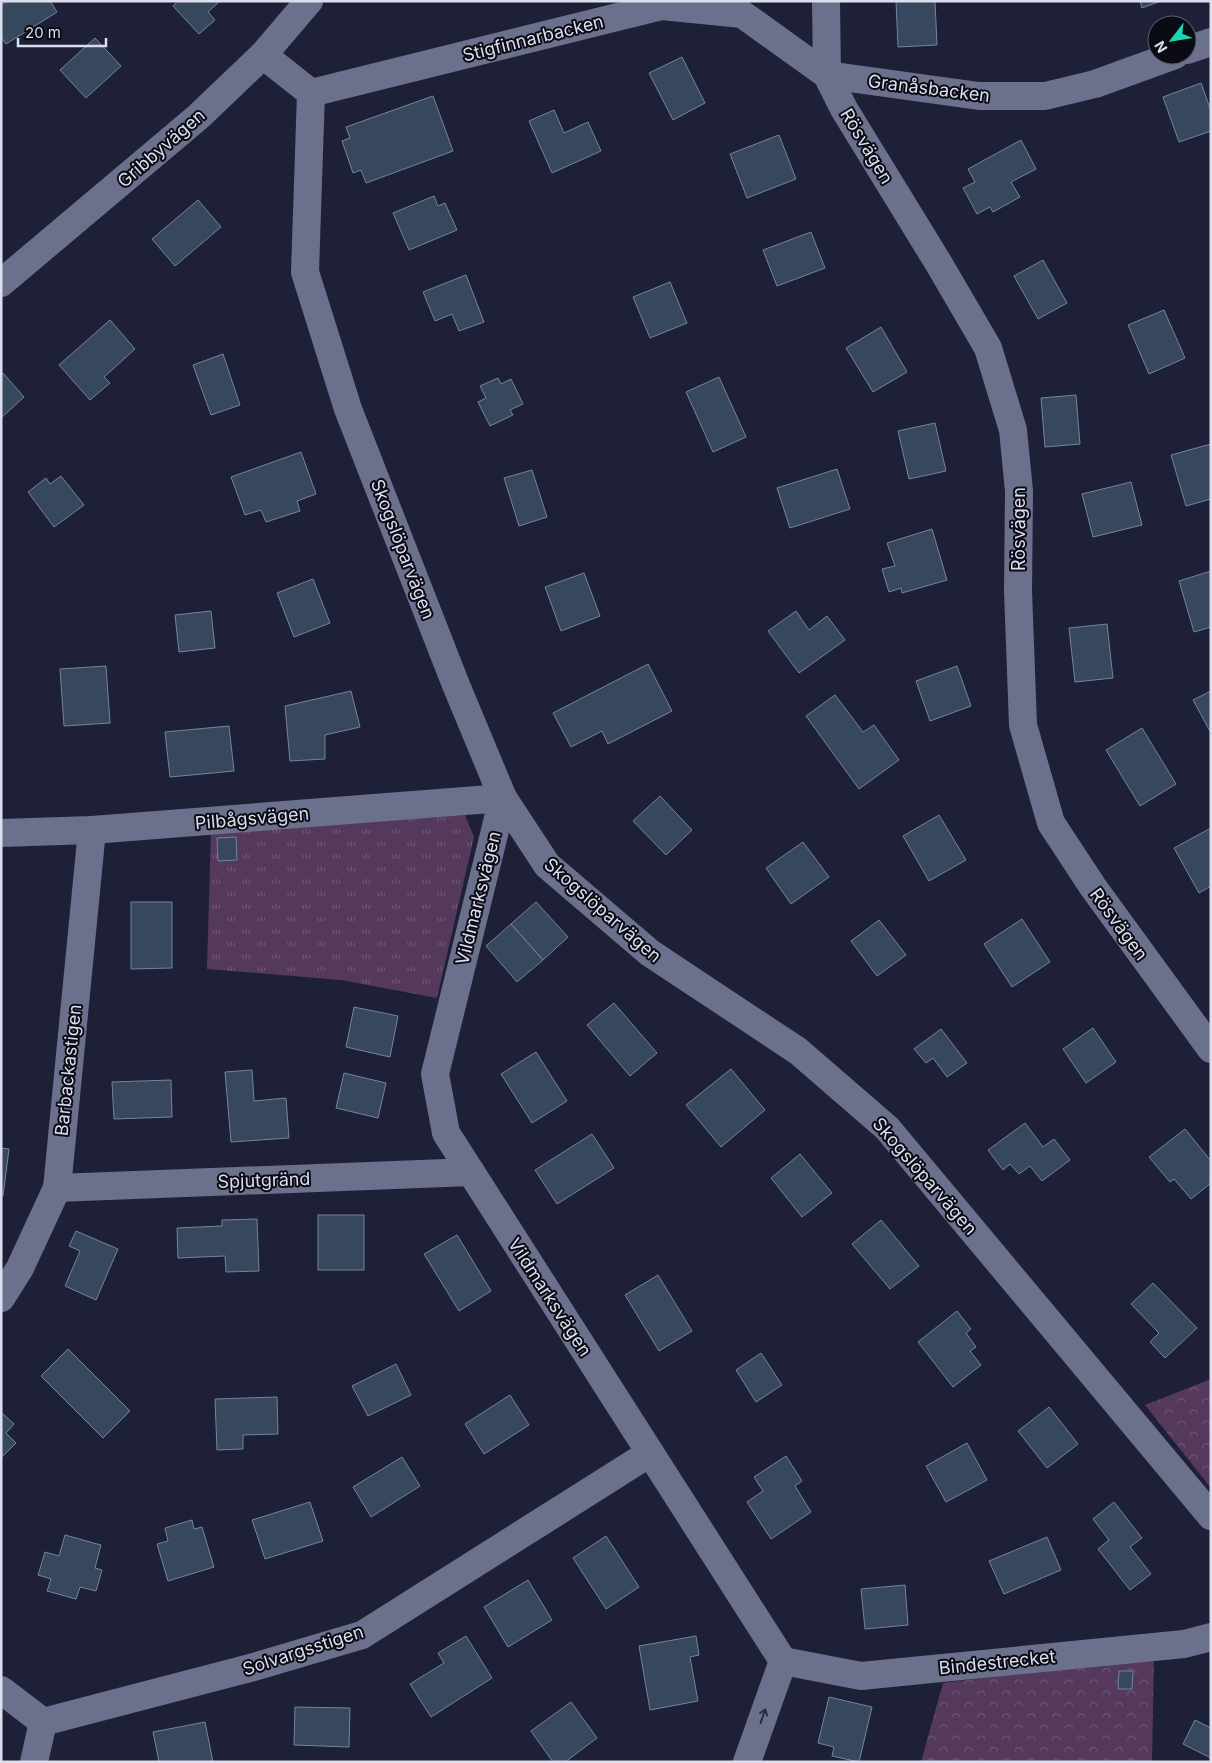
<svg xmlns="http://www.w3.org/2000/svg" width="1212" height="1763" font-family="Inter,sans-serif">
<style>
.forest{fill:url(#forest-crowns)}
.park{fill:url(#park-tufts)}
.building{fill:#37475e;stroke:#73859e}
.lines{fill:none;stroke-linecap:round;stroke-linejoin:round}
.minor{stroke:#6b708c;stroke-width:28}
.oneway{stroke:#2c2e3f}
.labels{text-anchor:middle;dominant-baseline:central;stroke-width:4;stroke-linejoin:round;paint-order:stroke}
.street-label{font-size:18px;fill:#dcdeee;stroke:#0a0b15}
</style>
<defs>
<pattern id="forest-crowns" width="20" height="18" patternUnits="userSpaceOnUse" patternTransform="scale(1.25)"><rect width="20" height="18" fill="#55395d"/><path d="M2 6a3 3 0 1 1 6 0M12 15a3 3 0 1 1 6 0" fill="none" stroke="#6d5575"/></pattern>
<pattern id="park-tufts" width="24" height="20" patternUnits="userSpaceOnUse" patternTransform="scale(1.25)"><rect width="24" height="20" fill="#55395d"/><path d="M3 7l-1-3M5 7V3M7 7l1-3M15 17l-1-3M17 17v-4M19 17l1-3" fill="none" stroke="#6d5575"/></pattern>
</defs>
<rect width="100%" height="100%" fill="#1e2037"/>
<!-- forest -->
<g class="forest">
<path d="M1211,1379V1488L1145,1405Z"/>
<path d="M1154,1656L1152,1762H921L943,1683Z"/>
</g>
<!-- park -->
<path class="park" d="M465,815L474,837L437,998L341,980L207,969L211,831Z"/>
<!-- building -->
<g class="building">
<path d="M8,1H50L57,12L6,44L1,37V5Z"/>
<path d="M178,1H220L208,12L215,20L199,34L173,6Z"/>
<path d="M896,1H935L937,45L898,47Z"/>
<path d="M1140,1H1161L1142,8Z"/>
<path d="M95,38L121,66L86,98L60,70Z"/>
<path d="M682,57L705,103L673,120L649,73Z"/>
<path d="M1201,83L1211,111V131L1179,142L1163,97Z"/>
<path d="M433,96L453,151L366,183L361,170L353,173L342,141L350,138L346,127Z"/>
<path d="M554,110L564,133L588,122L601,151L552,173L529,121Z"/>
<path d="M779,135L796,179L747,198L730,154Z"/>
<path d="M1021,140L1036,169L1011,182L1020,197L993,212L990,207L977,214L963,188L975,182L968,169Z"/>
<path d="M434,196L438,206L445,203L457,230L409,250L393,213Z"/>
<path d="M198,200L221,227L175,266L152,239Z"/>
<path d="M811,232L825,268L777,286L763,250Z"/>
<path d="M1043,260L1067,303L1038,319L1014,276Z"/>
<path d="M466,275L484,322L459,331L452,314L435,321L423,292Z"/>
<path d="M670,282L687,323L650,338L633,297Z"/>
<path d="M1164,310L1185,358L1149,374L1128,325Z"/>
<path d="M110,320L135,349L104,377L110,383L90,400L59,365Z"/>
<path d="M881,327L907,372L873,392L846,348Z"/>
<path d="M223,354L240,405L211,415L193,365Z"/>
<path d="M3,373L24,397L1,418V374Z"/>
<path d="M719,377L746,437L713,452L686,392Z"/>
<path d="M498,378L501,384L511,379L523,404L510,410L513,415L490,426L478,402L486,398L480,386Z"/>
<path d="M1076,395L1080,444L1045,447L1041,398Z"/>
<path d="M935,423L946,471L909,479L898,431Z"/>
<path d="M1211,444V499L1186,506L1171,455Z"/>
<path d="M301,452L316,494L297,501L300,511L266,522L261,510L245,515L231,477Z"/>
<path d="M837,469L850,509L790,528L777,488Z"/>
<path d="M532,470L547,517L519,526L504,478Z"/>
<path d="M61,476L84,505L54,527L28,492L46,478L50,484Z"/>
<path d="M1131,482L1142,525L1093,537L1082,494Z"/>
<path d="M932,529L947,580L902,593L901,588L889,592L882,569L895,566L887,543Z"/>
<path d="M1211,571V627L1194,632L1179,581Z"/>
<path d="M584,573L600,616L561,631L545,587Z"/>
<path d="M313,579L330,623L294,637L277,593Z"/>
<path d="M211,611L215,648L179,652L175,615Z"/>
<path d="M796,611L809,630L827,616L845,640L799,673L768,631Z"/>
<path d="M1107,624L1113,678L1075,682L1069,628Z"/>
<path d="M648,664L672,711L608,744L602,731L571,747L553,713Z"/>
<path d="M106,666L110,723L64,726L60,669Z"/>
<path d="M957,666L971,706L930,721L916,681Z"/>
<path d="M351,691L360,727L325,735V759L290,761L285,706Z"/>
<path d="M1211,691V733L1193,700Z"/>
<path d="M835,695L863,732L874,725L899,760L859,789L806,716Z"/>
<path d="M229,726L234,771L170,777L165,732Z"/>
<path d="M1142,728L1176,784L1140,806L1106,750Z"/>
<path d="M660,796L692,830L666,855L633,821Z"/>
<path d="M939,815L966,860L929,881L903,836Z"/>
<path d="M1211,828V886L1199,893L1174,848Z"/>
<path d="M236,837L237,860L218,861L217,838Z"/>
<path d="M803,842L829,877L791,904L766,868Z"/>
<path d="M131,902H172V968L131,969Z"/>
<path d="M536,902L568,937L543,960L511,924Z"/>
<path d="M1022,919L1050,962L1012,987L984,944Z"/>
<path d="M879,920L906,955L877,976L851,941Z"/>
<path d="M511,924L543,960L517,982L486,946Z"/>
<path d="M614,1003L657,1053L630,1076L587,1025Z"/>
<path d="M354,1007L398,1016L390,1057L346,1047Z"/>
<path d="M1093,1028L1116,1062L1086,1083L1063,1049Z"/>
<path d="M941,1029L967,1063L947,1077L933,1058L926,1063L914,1049Z"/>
<path d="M536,1052L567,1101L532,1123L501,1074Z"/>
<path d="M731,1069L765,1110L721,1147L686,1105Z"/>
<path d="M252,1070L254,1101L286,1098L289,1138L231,1142L225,1072Z"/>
<path d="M344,1073L386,1083L378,1118L336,1108Z"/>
<path d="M171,1080L172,1117L114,1119L112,1082Z"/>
<path d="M1025,1123L1043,1147L1054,1139L1070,1160L1042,1181L1030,1166L1019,1174L1010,1164L1003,1170L988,1150Z"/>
<path d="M1185,1129L1211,1161V1183L1191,1199L1174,1179L1170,1182L1149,1157Z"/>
<path d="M592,1134L614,1168L557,1204L535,1170Z"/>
<path d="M1,1148L9,1149L3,1196L1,1195Z"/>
<path d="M800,1154L832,1193L802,1217L771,1178Z"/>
<rect x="318" y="1215" width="46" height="55"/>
<path d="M257,1219L259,1271L226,1272L225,1256L178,1258L177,1228L222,1226V1220Z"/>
<path d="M881,1220L919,1266L890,1289L852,1244Z"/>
<path d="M76,1231L118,1249L96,1300L65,1286L80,1251L69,1246Z"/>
<path d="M457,1235L491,1291L459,1311L424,1254Z"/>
<path d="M658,1275L692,1331L659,1351L625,1295Z"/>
<path d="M1153,1283L1197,1328L1165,1358L1150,1342L1159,1333L1131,1304Z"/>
<path d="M957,1311L971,1329L966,1333L976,1347L970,1351L981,1365L953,1387L918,1342Z"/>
<path d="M68,1349L130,1411L103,1438L41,1376Z"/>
<path d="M761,1353L782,1385L756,1402L736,1370Z"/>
<path d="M396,1364L411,1395L368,1416L352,1386Z"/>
<path d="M510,1395L529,1425L484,1454L465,1424Z"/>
<path d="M277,1397L278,1434L243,1435V1449L217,1450L215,1399Z"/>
<path d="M1049,1407L1078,1444L1047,1468L1018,1431Z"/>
<path d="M1,1412L14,1424L6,1433L16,1443L1,1458Z"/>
<path d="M967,1443L987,1480L946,1502L926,1466Z"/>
<path d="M786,1456L802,1481L795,1486L811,1512L771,1539L747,1502L763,1491L754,1477Z"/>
<path d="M402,1457L420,1486L371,1517L353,1487Z"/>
<path d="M310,1502L323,1541L265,1559L252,1520Z"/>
<path d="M1114,1502L1142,1538L1130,1547L1151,1574L1130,1590L1098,1549L1109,1540L1093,1519Z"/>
<path d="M192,1520L194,1529L202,1527L214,1567L168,1581L157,1544L168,1541L165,1528Z"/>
<path d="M65,1535L101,1545L95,1568L102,1570L96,1591L80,1587L76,1599L47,1591L51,1579L38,1575L45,1552L59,1556Z"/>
<path d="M606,1536L639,1587L606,1609L573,1558Z"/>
<path d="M1047,1537L1061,1570L1004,1594L989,1561Z"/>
<path d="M528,1580L552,1620L508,1647L484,1607Z"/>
<path d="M905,1585L908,1625L865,1629L861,1589Z"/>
<path d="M466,1636L492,1678L431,1717L410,1684L444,1663L438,1653Z"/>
<path d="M696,1636L699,1655L690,1657L698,1701L650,1710L639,1646Z"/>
<path d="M1119,1671H1133L1132,1689H1118Z"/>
<path d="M829,1697L872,1707L859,1762L832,1756L834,1747L818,1743Z"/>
<path d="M571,1702L597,1738L565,1762H553L531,1731Z"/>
<path d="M295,1707L350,1708L349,1747L294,1745Z"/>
<path d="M1195,1720L1211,1728V1758L1183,1744Z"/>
<path d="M205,1722L213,1762H159L153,1732Z"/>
</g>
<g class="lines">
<!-- minor -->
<g class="minor">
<path d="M826,1L827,75L844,109L939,264L988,348L1013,430L1019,491L1018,591L1023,725L1051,823L1093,887L1211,1049"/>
<path d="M1187,50L1211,42"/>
<path d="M263,55L311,93L305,272L348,409L456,685L503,798L547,865L650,953L798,1051L887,1128L1211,1516"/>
<path d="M311,93L662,6L742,14L827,75L979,96H1045L1095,84L1175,55"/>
<path d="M1,283L198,117L263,55L309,1"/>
<path d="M1,833L92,830L503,798L435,1074L446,1133L783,1661"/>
<path d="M57,1188L471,1172"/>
<path d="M1,1298L20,1268L57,1188L92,830"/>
<path d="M783,1661L861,1676L1184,1644L1211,1637"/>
<path d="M1,1690L43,1722"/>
<path d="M43,1722L250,1668L362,1635L650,1453"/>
<path d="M34,1762L43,1722"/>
<path d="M747,1762L783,1661"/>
</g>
</g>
<!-- one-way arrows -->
<defs><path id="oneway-shaft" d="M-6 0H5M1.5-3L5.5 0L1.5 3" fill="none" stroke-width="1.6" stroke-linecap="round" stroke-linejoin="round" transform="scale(1.25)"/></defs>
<use class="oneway" href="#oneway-shaft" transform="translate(763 1716) rotate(-71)"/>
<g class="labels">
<!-- street labels -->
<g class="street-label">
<text transform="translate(533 38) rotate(-14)">Stigfinnarbacken</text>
<text transform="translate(929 88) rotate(7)">Granåsbacken</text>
<text transform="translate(867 146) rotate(59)">Rösvägen</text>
<text transform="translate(161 148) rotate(-41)">Gribbyvägen</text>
<text transform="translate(1018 529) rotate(-90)">Rösvägen</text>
<text transform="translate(403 549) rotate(69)">Skogslöparvägen</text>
<text transform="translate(252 818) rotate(-5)">Pilbågsvägen</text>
<text transform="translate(478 898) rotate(-76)">Vildmarksvägen</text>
<text transform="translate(603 910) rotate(41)">Skogslöparvägen</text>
<text transform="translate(1119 924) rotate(54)">Rösvägen</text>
<text transform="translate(68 1070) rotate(-84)">Barbackastigen</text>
<text transform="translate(925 1176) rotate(49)">Skogslöparvägen</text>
<text transform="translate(264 1180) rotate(-2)">Spjutgränd</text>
<text transform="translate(550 1297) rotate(57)">Vildmarksvägen</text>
<text transform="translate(303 1650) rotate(-18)">Solvargsstigen</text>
<text transform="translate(997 1662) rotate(-6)">Bindestrecket</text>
</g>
</g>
<!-- border -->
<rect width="1212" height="1763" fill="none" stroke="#dcdeee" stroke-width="5"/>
<!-- north arrow -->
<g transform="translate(1172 40) rotate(239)"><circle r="24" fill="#0a0b15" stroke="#5e5f6c"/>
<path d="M0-4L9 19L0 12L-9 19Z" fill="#1dd5b1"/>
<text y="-8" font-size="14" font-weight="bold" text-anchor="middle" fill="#dcdeee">N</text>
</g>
<!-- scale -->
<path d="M18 38v8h88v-8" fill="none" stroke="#dcdeee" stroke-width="2.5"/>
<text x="25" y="38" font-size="15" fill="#dcdeee" stroke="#0a0b15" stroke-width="4" paint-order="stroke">20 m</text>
</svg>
